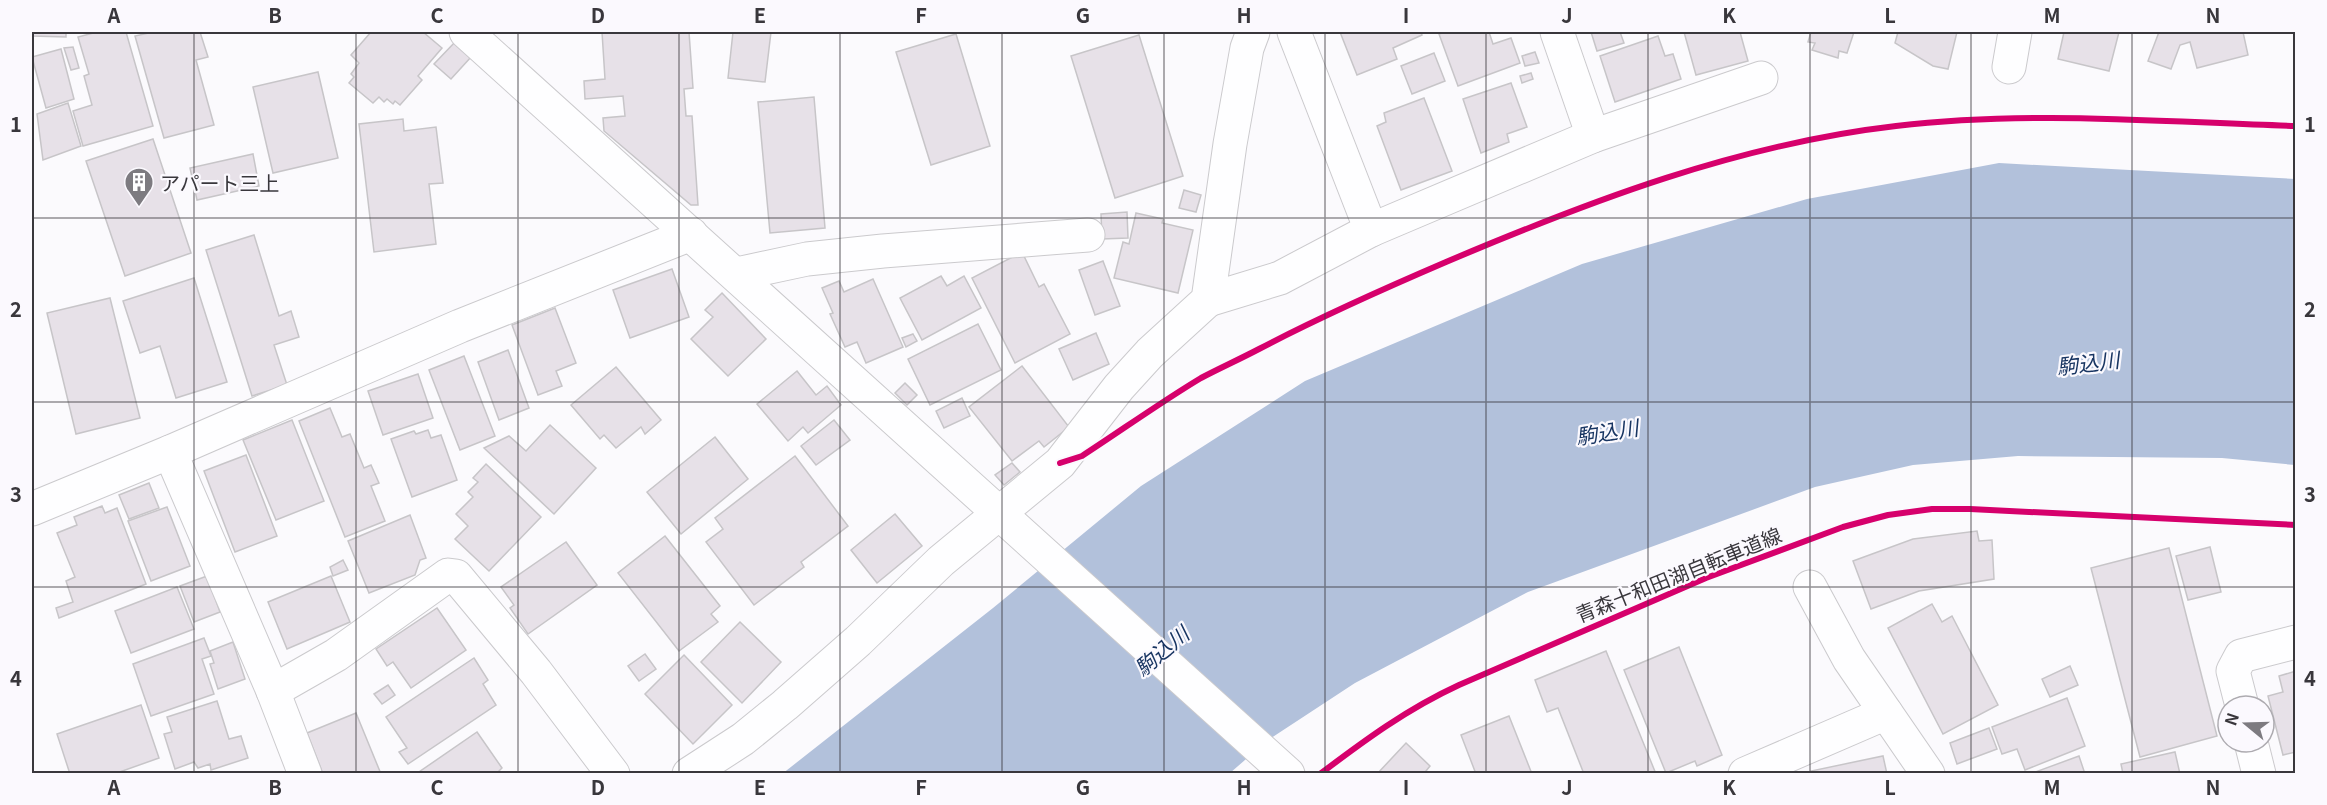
<svg xmlns="http://www.w3.org/2000/svg" width="2327" height="805" font-family="Georgia,'Noto Sans JP',serif">
<style>
.water{fill:#b2c1db}
.building{fill:#e7e1e8;stroke:#c7c5c8;stroke-width:1.5}
.lines{fill:none;stroke-linecap:round;stroke-linejoin:round}
.minor-casing{stroke:#cbcacd;stroke-width:35}
.minor{stroke:#fefeff;stroke-width:33}
.cycleway-casing{stroke:#fbf9fe;stroke-width:10}
.cycleway{stroke:#d6006c;stroke-width:6}
.grid{fill:none;stroke:#39373c;stroke-width:1.5;stroke-opacity:0.55}
.labels{text-anchor:middle;dominant-baseline:central;stroke-width:4.5;stroke-linejoin:round;paint-order:stroke}
.poi-label{font-size:20px;fill:#39373c;stroke:#fbf9fe;text-anchor:start}
.street-label{font-size:20px;fill:#39373c;stroke:#fbf9fe}
.water-label{font-size:21px;font-style:italic;fill:#183562;stroke:#fbf9fe}
.neatline{fill:none;stroke:#39373c;stroke-width:2}
.grid-label{font-size:20px;text-anchor:middle;font-weight:bold;fill:#39373c}
</style>
<rect width="100%" height="100%" fill="#fbfafd"/>
<!-- water -->
<path class="water" d="M1999,163L2295,179V465L2222,458L2018,456L1913,465L1815,487L1528,592L1355,683L1268,740L1230,773L782,774L993,608L1141,486L1305,381L1582,264L1807,199Z"/>
<!-- building -->
<g class="building">
<path d="M32,32H66V37L32,36Z"/>
<path d="M97,32H126L153,126L83,146L73,111L92,105L84,76L89,74L78,37Z"/>
<path d="M153,32H200L208,57L196,60L214,125L164,138L135,36Z"/>
<path d="M371,32H423L442,48L418,76L422,80L400,105L395,101L393,104L387,99L384,102L379,97L373,103L349,83L354,77L351,74L359,63L351,55Z"/>
<path d="M602,32H689L693,88L684,89L686,116H692L698,205H691L604,131L603,118L625,116L623,96L585,99L584,81L605,79Z"/>
<path d="M733,32H771L765,82L728,78Z"/>
<path d="M1340,32H1421L1422,35L1393,48L1397,59L1357,75Z"/>
<path d="M1445,32H1489L1493,44L1511,38L1520,63L1458,86L1439,34Z"/>
<path d="M1591,32H1620L1624,43L1597,51Z"/>
<path d="M1684,32H1740L1748,61L1696,75Z"/>
<path d="M1811,32H1854L1847,53L1839,51L1838,58L1812,50L1815,43L1808,42Z"/>
<path d="M1898,32H1957L1948,69L1933,66L1895,43Z"/>
<path d="M2064,32H2119L2109,71L2058,59Z"/>
<path d="M2159,32H2243L2248,55L2197,68L2190,42L2180,45L2171,69L2148,61Z"/>
<path d="M956,34L990,146L931,165L896,52Z"/>
<path d="M1139,35L1183,176L1115,198L1071,56Z"/>
<path d="M1658,36L1665,56L1673,54L1681,79L1615,102L1600,56Z"/>
<path d="M455,42L471,57L451,79L434,64Z"/>
<path d="M73,47L79,68L71,70L64,48Z"/>
<path d="M61,49L74,99L46,108L32,57Z"/>
<path d="M1535,52L1539,63L1525,66L1522,56Z"/>
<path d="M1434,53L1445,81L1412,94L1401,66Z"/>
<path d="M318,72L338,158L273,173L253,87Z"/>
<path d="M1531,73L1533,79L1522,83L1520,76Z"/>
<path d="M1511,83L1527,127L1507,134L1509,142L1481,153L1463,99Z"/>
<path d="M814,97L825,228L770,233L758,102Z"/>
<path d="M1424,98L1452,171L1401,190L1377,126L1386,122L1384,113Z"/>
<path d="M68,103L81,146L43,160L37,114Z"/>
<path d="M403,119L404,131L436,127L443,183L429,184L436,244L374,252L359,124Z"/>
<path d="M153,139L191,253L125,276L86,161Z"/>
<path d="M253,154L259,186L197,200L190,168Z"/>
<path d="M1184,190L1201,195L1196,212L1179,208Z"/>
<path d="M1127,212L1128,238L1102,239L1101,214Z"/>
<path d="M1136,213L1163,219L1162,223L1193,230L1178,293L1114,278L1123,242L1129,244Z"/>
<path d="M254,235L279,316L291,311L299,337L274,345L287,385L252,396L206,250Z"/>
<path d="M1022,252L1039,287L1044,284L1070,334L1015,363L972,278Z"/>
<path d="M1103,261L1120,306L1095,315L1079,270Z"/>
<path d="M672,269L689,317L630,338L613,290Z"/>
<path d="M941,276L947,286L964,276L981,308L922,340L900,298Z"/>
<path d="M194,278L227,382L176,398L160,346L140,353L123,301Z"/>
<path d="M873,279L903,347L866,363L857,342L845,347L830,314L833,313L822,288L839,281L844,292Z"/>
<path d="M722,293L766,339L728,376L691,339L713,317L705,310Z"/>
<path d="M110,298L140,418L76,434L47,313Z"/>
<path d="M555,308L576,363L556,371L562,386L538,395L512,325Z"/>
<path d="M978,324L1001,370L930,405L908,359Z"/>
<path d="M1096,333L1109,364L1073,380L1059,349Z"/>
<path d="M913,334L917,341L906,347L902,338Z"/>
<path d="M508,350L529,408L499,420L478,362Z"/>
<path d="M464,356L495,436L460,450L429,370Z"/>
<path d="M1022,366L1069,427L1044,447L1039,441L1012,461L969,407Z"/>
<path d="M616,367L661,420L645,434L641,427L616,448L604,435L600,439L571,405Z"/>
<path d="M797,371L816,395L827,386L841,405L808,433L803,427L788,441L757,404Z"/>
<path d="M418,374L433,418L383,435L368,391Z"/>
<path d="M905,383L917,395L907,405L895,393Z"/>
<path d="M962,398L970,416L944,428L936,411Z"/>
<path d="M330,408L342,437L350,434L364,468L371,465L379,483L371,486L385,521L345,537L299,421Z"/>
<path d="M292,420L324,501L276,520L243,440Z"/>
<path d="M834,420L850,440L816,465L801,446Z"/>
<path d="M550,425L596,468L554,514L484,448L509,436L526,451Z"/>
<path d="M428,430L431,438L441,435L457,480L412,497L391,439L414,431L416,434Z"/>
<path d="M715,437L748,479L681,534L647,492Z"/>
<path d="M246,455L277,536L235,552L204,471Z"/>
<path d="M795,456L848,526L801,562L804,567L754,605L706,542L723,529L715,518Z"/>
<path d="M1012,463L1020,472L1004,485L995,475Z"/>
<path d="M486,464L541,517L489,571L455,539L468,526L456,514L473,497L468,492L478,482L473,478Z"/>
<path d="M149,483L159,508L129,519L119,495Z"/>
<path d="M102,506L105,513L117,508L146,584L59,618L56,608L73,602L66,581L75,577L57,533L77,525L74,517Z"/>
<path d="M167,507L190,566L151,581L128,521Z"/>
<path d="M895,514L922,546L877,583L851,550Z"/>
<path d="M410,515L426,558L420,560L415,575L369,593L348,541Z"/>
<path d="M1977,531L1979,541L1992,540L1994,579L1919,591L1871,609L1853,561L1913,539Z"/>
<path d="M665,536L720,606L711,614L718,622L679,651L618,573Z"/>
<path d="M566,542L597,585L528,634L510,608L514,605L501,587Z"/>
<path d="M2210,547L2221,592L2188,600L2176,556Z"/>
<path d="M2169,548L2217,736L2140,757L2091,568Z"/>
<path d="M343,560L348,570L333,576L330,567Z"/>
<path d="M207,576L220,612L194,622L180,586Z"/>
<path d="M331,576L350,622L287,649L268,602Z"/>
<path d="M177,587L194,629L131,653L115,611Z"/>
<path d="M1932,604L1942,622L1952,616L1998,705L1943,734L1888,628Z"/>
<path d="M437,608L466,650L411,688L393,662L387,666L376,649Z"/>
<path d="M740,622L781,662L742,703L701,662Z"/>
<path d="M204,638L211,656L202,659L214,694L151,716L133,664Z"/>
<path d="M233,642L245,679L218,689L210,664L214,663L210,651Z"/>
<path d="M1679,647L1722,755L1697,766L1695,761L1666,773L1624,670Z"/>
<path d="M1606,651L1656,774H1584L1558,708L1547,712L1535,680Z"/>
<path d="M645,654L656,669L639,681L628,666Z"/>
<path d="M684,655L732,705L693,744L645,694Z"/>
<path d="M474,658L488,680L483,684L496,705L408,764L399,752L407,748L386,717Z"/>
<path d="M2070,666L2078,685L2050,697L2042,679Z"/>
<path d="M2296,671V752L2283,755L2268,696L2283,692L2279,676Z"/>
<path d="M388,685L395,695L382,704L374,694Z"/>
<path d="M2067,698L2085,746L2025,770L2017,749L2002,754L1992,727Z"/>
<path d="M217,701L229,739L241,736L248,758L211,770L210,764L198,768L194,762L175,769L164,734L172,732L167,717Z"/>
<path d="M141,705L159,758L114,774H70L57,734Z"/>
<path d="M356,713L381,774H323L307,733Z"/>
<path d="M1509,716L1532,774H1476L1461,735Z"/>
<path d="M1989,728L1997,749L1957,764L1950,743Z"/>
<path d="M477,732L502,768L496,774H416Z"/>
<path d="M1406,743L1430,766L1426,771L1429,774H1377Z"/>
<path d="M2175,752L2180,774H2123L2121,764Z"/>
<path d="M1883,756L1887,774H1811V771Z"/>
<path d="M2079,756L2085,774H2030Z"/>
</g>
<g class="lines">
<!-- minor casing -->
<g class="minor-casing">
<g id="minor">
<path d="M466,32C740,278 1014,526 1288,774"/>
<path d="M1294,32L1371,230"/>
<path d="M1557,32L1593,136"/>
<path d="M2009,67L2015,32"/>
<path d="M737,274L807,259L883,251L1088,235"/>
<path d="M1208,300L1280,278L1371,230L1593,136L1761,78"/>
<path d="M170,452L273,691L305,774"/>
<path d="M32,509L170,452L460,326L691,234"/>
<path d="M1810,587L1849,659L1928,774"/>
<path d="M273,691L336,655L448,575L456,576L536,672L613,774"/>
<path d="M2242,706L2233,671L2241,656L2296,642"/>
<path d="M2251,742L2259,774"/>
<path d="M689,774L743,739L785,705L858,641L941,561L1060,463L1119,387L1150,353L1208,300L1230,144L1247,48L1253,32"/>
<path d="M1745,774L1886,713"/>
</g>
</g>
<!-- minor -->
<use href="#minor" class="minor"/>
<!-- cycleway casing -->
<g class="cycleway-casing">
<g id="cycleway">
<path d="M1060,463L1082,456C1122,430 1161,402 1201,378C1220,368 1240,359 1259,349C1320,317 1383,289 1446,262C1590,201 1739,144 1896,126C2028,110 2163,122 2296,126"/>
<path d="M1320,774C1365,740 1407,709 1459,685L1706,578L1843,527L1888,515L1932,509H1970L2296,525"/>
</g>
</g>
<!-- cycleway -->
<use href="#cycleway" class="cycleway"/>
</g>
<!-- grid -->
<path class="grid" d="M194,32V774M356,32V774M518,32V774M679,32V774M840,32V774M1002,32V774M1164,32V774M1325,32V774M1486,32V774M1648,32V774M1810,32V774M1971,32V774M2132,32V774M32,218H2296M32,402H2296M32,587H2296"/>
<!-- icons -->
<defs>
<g id="building-pin" transform="scale(1.5)"><path d="M0 17L-7.5 6A9.5 9.5 0 1 1 7.5 6Z" fill="#7d7b80" stroke="#fbf9fe"/><path d="M-4-6H4V6H1V3H-1V6H-4ZM-2.5-4.3h1.7v1.8h-1.7ZM.8-4.3h1.7v1.8H.8ZM-2.5-1h1.7V.8h-1.7ZM.8-1h1.7V.8H.8Z" fill="#fff"/></g>
</defs>
<g fill-rule="evenodd">
<use href="#building-pin" x="139" y="182"/>
</g>
<g class="labels">
<!-- poi labels -->
<g class="poi-label">
<text x="160" y="182">アパート三上</text>
</g>
<!-- street labels -->
<g class="street-label">
<text transform="translate(1678 574) rotate(-22)">青森十和田湖自転車道線</text>
</g>
<!-- water labels -->
<g class="water-label">
<text transform="translate(2088 362) rotate(-7)">駒込川</text>
<text transform="translate(1607 431) rotate(-9)">駒込川</text>
<text transform="translate(1161 650) rotate(-40)">駒込川</text>
</g>
</g>
<!-- border -->
<rect width="2327" height="805" fill="none" stroke="#fbf9fe" stroke-width="66"/>
<!-- north arrow -->
<g transform="translate(2246 724) rotate(289)"><circle r="28" fill="#fbf9fe" stroke="#adabb0" stroke-width="1.5"/>
<path d="M0-4.5L10 22L0 15L-10 22Z" fill="#7d7b80"/>
<text y="-9" font-size="16" font-weight="bold" text-anchor="middle" fill="#39373c">N</text>
</g>
<rect x="33" y="33" width="2261" height="739" class="neatline"/>
<g class="grid-label">
<text x="114" y="23">A</text>
<text x="275" y="23">B</text>
<text x="437" y="23">C</text>
<text x="598" y="23">D</text>
<text x="760" y="23">E</text>
<text x="921" y="23">F</text>
<text x="1083" y="23">G</text>
<text x="1244" y="23">H</text>
<text x="1406" y="23">I</text>
<text x="1567" y="23">J</text>
<text x="1729" y="23">K</text>
<text x="1890" y="23">L</text>
<text x="2052" y="23">M</text>
<text x="2213" y="23">N</text>
<text x="16" y="132">1</text>
<text x="2310" y="132">1</text>
<text x="16" y="317">2</text>
<text x="2310" y="317">2</text>
<text x="16" y="502">3</text>
<text x="2310" y="502">3</text>
<text x="16" y="686">4</text>
<text x="2310" y="686">4</text>
<text x="114" y="795">A</text>
<text x="275" y="795">B</text>
<text x="437" y="795">C</text>
<text x="598" y="795">D</text>
<text x="760" y="795">E</text>
<text x="921" y="795">F</text>
<text x="1083" y="795">G</text>
<text x="1244" y="795">H</text>
<text x="1406" y="795">I</text>
<text x="1567" y="795">J</text>
<text x="1729" y="795">K</text>
<text x="1890" y="795">L</text>
<text x="2052" y="795">M</text>
<text x="2213" y="795">N</text>
</g>
</svg>
